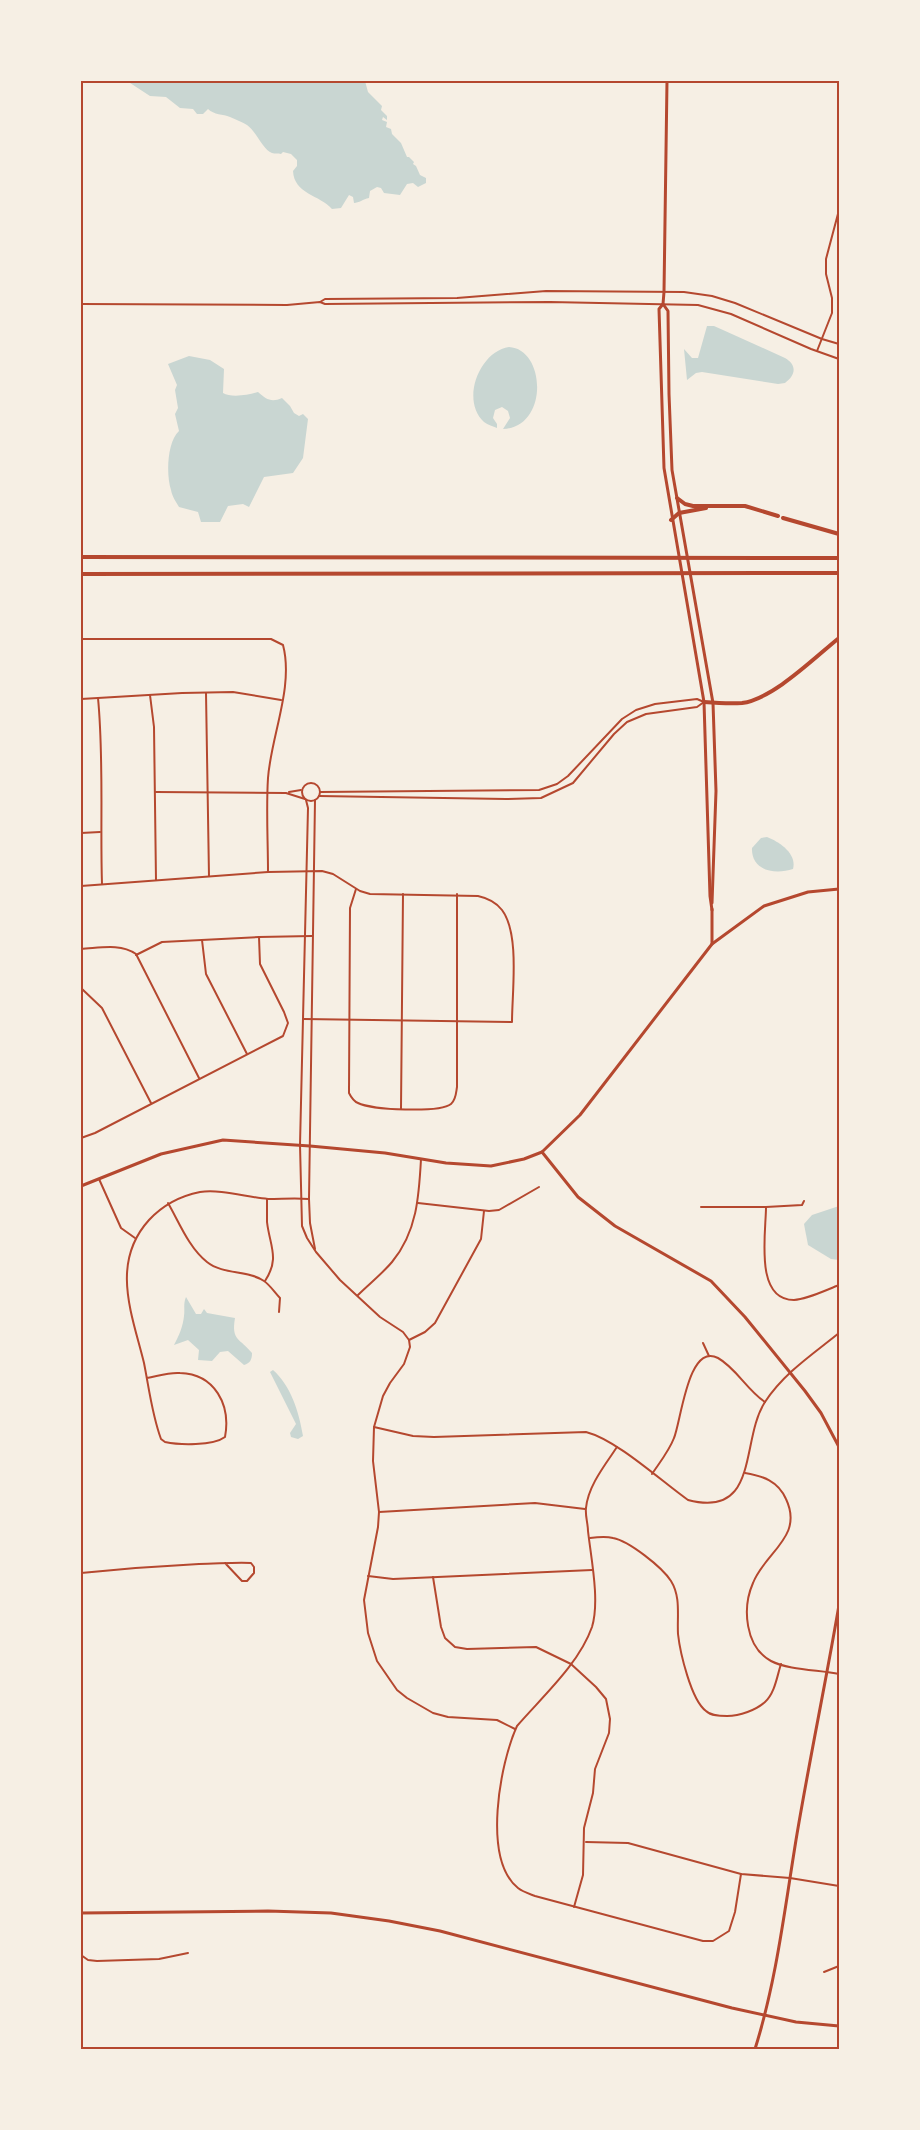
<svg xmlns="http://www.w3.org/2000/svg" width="920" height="2130" font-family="'Source Sans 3',sans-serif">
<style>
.water{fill:#c9d6d2}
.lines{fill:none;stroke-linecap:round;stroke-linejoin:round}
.minor{stroke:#b5482f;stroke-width:2}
.tertiary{stroke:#b5482f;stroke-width:3}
.secondary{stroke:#b5482f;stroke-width:3}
.motorway{stroke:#b5482f;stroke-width:4}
.neatline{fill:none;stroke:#b5482f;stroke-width:2}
</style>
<rect width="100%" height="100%" fill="#f6efe4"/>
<!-- water -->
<g class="water">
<path d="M127,81H365L368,92L382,106L381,110L387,116V120L383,117L382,120L387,122L386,127L391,129L392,134L401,143L407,157H409L414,162L413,164L416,166L420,175L426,178V183L418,187L413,183L407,184L400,195L384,193L381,188L377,187L370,191L369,198C363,199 359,203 354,203L353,197L349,195L341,208L332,209C320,195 294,194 293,171L297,166V160L291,154L283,152L281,154C278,153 275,154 272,153C263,150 256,131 247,125C242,122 235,119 230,117C223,114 214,115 208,109L203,114H197L193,109L180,108L166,97L150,96Z"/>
<path d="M707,326H714L723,330L785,358C797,365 796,375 785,383L778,384L702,372L696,373L687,380L684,349L692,358H698Z"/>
<path d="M509,347C546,349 549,427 503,429L510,418L508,411L502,407L495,410L493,418L497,424V428C493,426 488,425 484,422C460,400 480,351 509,347Z"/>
<path d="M189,356L210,360L224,369L223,393C231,398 249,395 258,392C266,399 271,403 282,398L290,406L294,413L299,416L303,414L308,419L303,458L293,473L264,477L249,507L243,504L228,506L220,522H201L198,512L179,507C176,502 172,496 171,490C166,475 167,442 179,431L175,414L178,408L175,390L177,385L168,364Z"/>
<path d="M767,837C780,842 797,854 793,869C775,875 751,871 752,848L761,838Z"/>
<path d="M839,1206V1260L831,1259L808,1245L804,1224L812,1215Z"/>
<path d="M186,1297L196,1314H201L204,1309L207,1313L235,1318C231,1341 240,1338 252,1353C252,1360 250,1363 244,1365L228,1351L220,1352L212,1361L198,1360L199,1350L188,1340L174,1345C179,1336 183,1326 184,1316C185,1309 183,1304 186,1297Z"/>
<path d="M273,1370C291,1386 299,1412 303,1436L298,1439L291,1437L290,1433L296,1424L270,1372Z"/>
</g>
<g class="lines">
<!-- minor -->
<g class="minor">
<path d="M320,302L325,299L457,298L546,291L684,292L712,296L735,303L822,339L839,344"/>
<path d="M81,304L287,305L320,302L325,304L550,302L698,305L731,314L811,349L839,359"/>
<path d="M817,351L832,313V298L826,274V259L839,210"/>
<path d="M81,639H271L283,645C294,687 271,736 268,778C266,809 268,841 268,872"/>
<path d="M206,693L209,876"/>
<path d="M150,695L154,727L156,880"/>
<path d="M98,698C104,760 100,822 102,884"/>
<path d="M81,699L182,693L233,692L281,700"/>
<circle cx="311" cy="792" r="9"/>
<path d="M156,792L286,793L305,799"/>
<path d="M289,792L301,790"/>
<path d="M320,792L539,790L557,784L568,776L622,719L636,710L655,704L697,699L704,702"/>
<path d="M319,796L506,799L541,798L573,783L614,734L627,722L646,714L697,707L704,702"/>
<path d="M306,800L308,808L300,1145L302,1226L307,1238L316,1252L340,1280L380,1317L403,1332L409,1340L410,1347L404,1364L390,1383L383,1396L374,1427L373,1461L379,1512L378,1527L364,1600L368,1633L377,1661L397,1690L407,1698L433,1713L448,1717L497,1720L515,1729"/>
<path d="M315,800L309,1199L310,1223L315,1249"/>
<path d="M81,833L100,832"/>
<path d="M81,886L268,872L322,871L333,874L360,891L370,894L478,896C487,898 496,902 502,910C520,934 512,992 512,1022L304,1019"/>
<path d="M356,889L350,908L349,1093C351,1097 353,1101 358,1103C371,1110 440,1113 451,1104C456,1100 456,1093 457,1087V894"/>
<path d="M202,940L206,974L247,1054"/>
<path d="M81,949C100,948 120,943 136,954L199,1078"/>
<path d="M136,955L162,942L259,937L312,936"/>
<path d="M81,988L102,1008L151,1103"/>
<path d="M401,1109L403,894"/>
<path d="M81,1138L95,1133L283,1036L288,1023L284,1012L260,964L259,937"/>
<path d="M99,1179L121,1228L135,1238"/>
<path d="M168,1203C179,1222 189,1248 207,1262C223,1275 249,1270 264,1281C270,1285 275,1293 280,1298L279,1312"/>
<path d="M418,1203L489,1211L499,1210L539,1187"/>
<path d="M701,1207H766C766,1233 754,1300 794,1300C808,1299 826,1290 839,1285"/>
<path d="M766,1207L802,1205L804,1201"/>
<path d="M265,1281C280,1258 270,1247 267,1222C267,1215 267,1206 267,1199"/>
<path d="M358,1295C369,1284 382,1274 392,1262C417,1232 419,1196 421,1159"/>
<path d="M409,1340L425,1332L435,1323L481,1239L484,1211"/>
<path d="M703,1343L709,1356"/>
<path d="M147,1378C158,1376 169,1372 180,1373C215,1374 231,1405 225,1437C213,1446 179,1445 165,1442L161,1439C152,1415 149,1388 144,1363C132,1314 110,1263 149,1220C163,1205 180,1196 200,1192C221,1189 246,1197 268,1199C282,1199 295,1198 309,1199"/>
<path d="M374,1427L413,1436L434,1437L586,1432C617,1440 661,1481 688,1500C760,1519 740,1440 765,1402C784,1373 813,1354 839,1333"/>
<path d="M617,1447C605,1465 588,1486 586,1508C585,1515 588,1524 588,1531C591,1558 600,1601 592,1627C579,1664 542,1697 517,1726C500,1763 482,1859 518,1888C523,1892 530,1894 535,1896L703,1941H713L729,1931L735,1912L741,1874"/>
<path d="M745,1473C763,1476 778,1481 786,1499C804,1537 765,1552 753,1583C742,1608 745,1647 771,1661C788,1670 819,1670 839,1674"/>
<path d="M652,1474C660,1462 669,1451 674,1438C681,1422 688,1342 718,1358C736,1368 747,1390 765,1402"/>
<path d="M379,1512L535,1503L585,1509"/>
<path d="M590,1538C597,1537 606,1536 613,1538C629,1541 662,1567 671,1581C681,1597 677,1616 678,1634C680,1652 691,1700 706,1711C711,1716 720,1716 727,1716C740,1716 756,1710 765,1702C775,1693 777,1676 781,1664"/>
<path d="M81,1573C120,1569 159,1566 199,1564C216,1564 234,1562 251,1563L254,1567V1573L247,1581H242L225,1563"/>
<path d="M368,1576L393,1579L592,1570"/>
<path d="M433,1577L441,1627L445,1638L455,1647L467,1649L536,1647L571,1664L596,1687L606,1699L610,1719L609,1733L595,1769L593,1793L584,1828L583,1875L574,1907"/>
<path d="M586,1842L628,1843L741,1874L790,1878L839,1886"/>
<path d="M81,1955L88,1960L97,1961L159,1959L188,1953"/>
<path d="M824,1972L839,1966"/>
</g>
<!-- tertiary -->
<g class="tertiary">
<path d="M667,81L664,292L663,304L659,309L664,468L704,702L710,896L712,910"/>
<path d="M663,304L668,311L669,394L672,470L713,703L716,791L712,903"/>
<path d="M712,909V944"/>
<path d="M542,1152L578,1197L615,1226L711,1281L745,1317L805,1391L821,1413L839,1447"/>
<path d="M81,1186L161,1154L223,1140L310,1146L385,1153L446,1163L491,1166L524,1159L542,1152L580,1115L712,944L764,906L808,892L839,889"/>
<path d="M755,2049C777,1979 785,1906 797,1834C810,1757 826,1681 839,1605"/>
</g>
<!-- secondary -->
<path class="secondary" d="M81,1913L268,1911L331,1913L389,1921L440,1931L732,2008L796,2022L839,2026"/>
<!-- motorway -->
<g class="motorway">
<path d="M677,498L685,504L693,506H745L778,516"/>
<path d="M783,518L839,534"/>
<path d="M671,520L679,513L706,508"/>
<path d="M81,557L839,558"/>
<path d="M81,574L839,573"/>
<path d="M704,702C716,703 730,704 742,703C773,699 814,658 839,638"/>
</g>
</g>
<!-- border -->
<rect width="920" height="2130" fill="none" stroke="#f6efe4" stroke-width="165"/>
<rect x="82" y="82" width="756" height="1966" class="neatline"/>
</svg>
